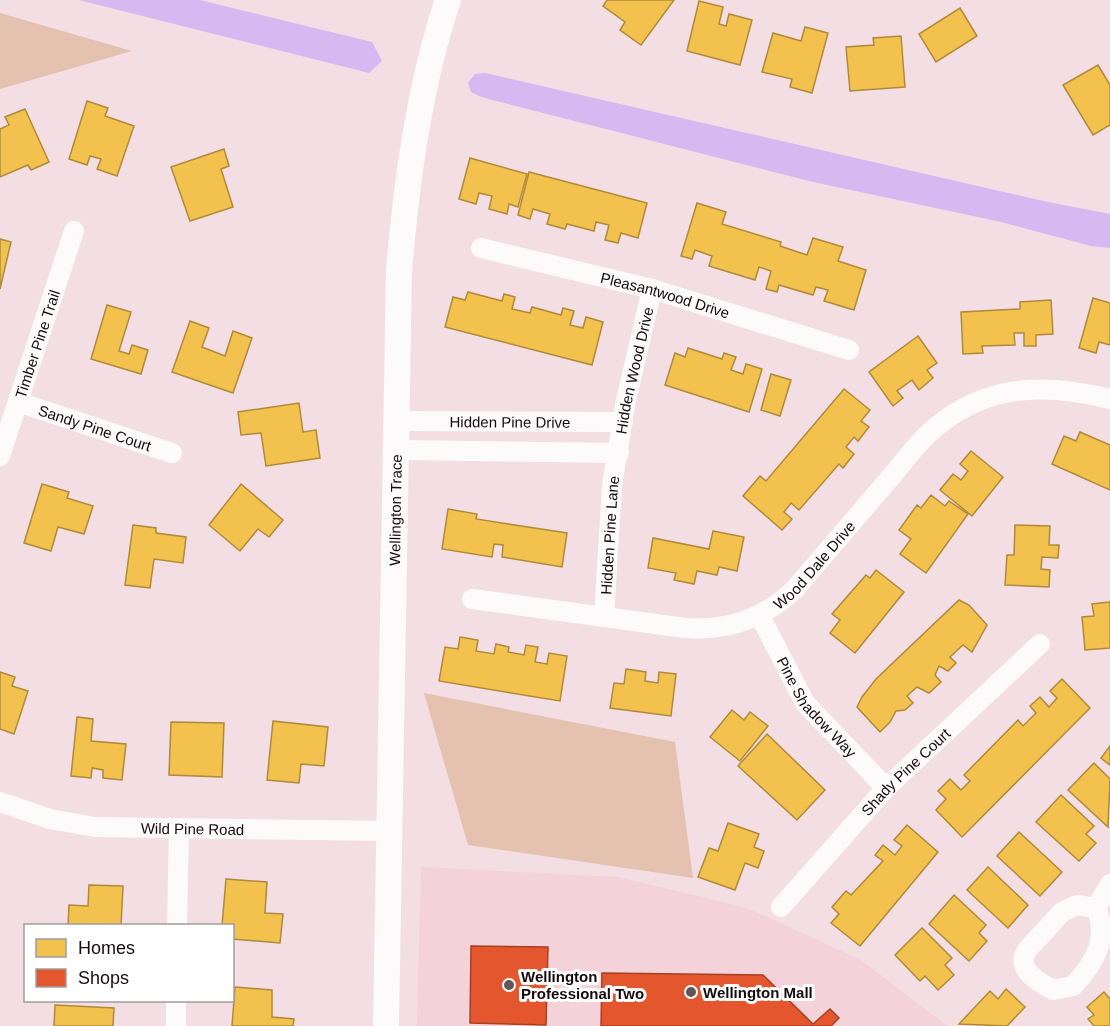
<svg xmlns="http://www.w3.org/2000/svg" width="1110" height="1026" font-family="Helvetica,sans-serif">
<style>
.built{fill:#f3d2da}
.green{fill:#e5c1b0}
.water{fill:#d6b9f1}
.homes{fill:#f2c14e;stroke:#b08a3a;stroke-width:1.5}
.shops{fill:#e4572e;stroke:#a64024;stroke-width:1.5}
.lines{fill:none;stroke-linecap:round;stroke-linejoin:round}
.minor{stroke:#fdfafb;stroke-width:20}
.tertiary{stroke:#fdfafb;stroke-width:26}
.poi-dot{fill:#625458;stroke:#fff;stroke-width:2}
.labels{text-anchor:middle;dominant-baseline:central;stroke-width:6;stroke-linejoin:round;paint-order:stroke}
.street-label{font-size:15px;fill:#150a0d;stroke:#fff}
.poi-label{font-size:15px;font-weight:bold;fill:#150a0d;stroke:#fff;text-anchor:start}
</style>
<rect width="100%" height="100%" fill="#f2dee3"/>
<!-- built -->
<path class="built" d="M421,867L618,877L747,908L861,960L947,1026H417Z"/>
<!-- green -->
<g class="green">
<path d="M0,13L132,51L0,89Z"/>
<path d="M424,693L675,742L693,878L468,845Z"/>
</g>
<!-- water -->
<g class="water">
<path d="M79,0H200L372,42L382,61L369,73Z"/>
<path d="M485,73L1048,202L1110,214V248L1091,246L997,221L813,182L481,97L471,92L468,83L475,74Z"/>
</g>
<!-- homes -->
<g class="homes">
<path d="M607,0H674L641,45L620,30L625,22L603,6Z"/>
<path d="M699,1L723,7L719,24L726,26L729,14L752,20L740,65L687,51Z"/>
<path d="M960,8L977,36L936,62L919,34Z"/>
<path d="M805,27L828,33L812,93L790,87L792,79L762,72L773,33L801,41Z"/>
<path d="M901,36L905,87L850,91L846,47L874,45L873,38Z"/>
<path d="M1098,65L1110,85V125L1093,135L1063,85Z"/>
<path d="M87,101L108,108L105,116L134,126L117,176L97,169L101,159L90,156L87,165L69,159Z"/>
<path d="M25,109L49,162L31,170L28,165L0,177V129L9,125L5,117Z"/>
<path d="M224,149L229,166L221,169L233,207L190,221L171,167Z"/>
<path d="M470,158L527,174L518,207L509,204L507,214L489,209L492,196L479,193L476,204L459,199Z"/>
<path d="M529,172L647,203L638,238L621,233L618,243L605,240L609,225L596,222L594,231L567,224L565,229L547,224L550,214L533,209L530,219L518,215Z"/>
<path d="M697,203L726,212L722,224L781,242L780,246L807,255L813,238L843,247L838,261L866,270L854,310L824,301L828,290L816,287L813,295L779,285L777,292L766,289L771,271L759,267L755,280L709,266L712,256L695,250L692,259L681,256Z"/>
<path d="M0,239L11,242L0,289Z"/>
<path d="M468,292L502,301L504,294L515,297L512,309L530,313L532,307L561,315L563,308L574,311L570,325L583,328L586,317L603,322L592,365L445,327L453,297L465,300Z"/>
<path d="M1093,298L1110,303V345L1099,342L1096,353L1079,348Z"/>
<path d="M1051,300L1053,334L1036,335V346H1024V333H1014L1015,345L982,346L983,353L963,354L961,312L1020,309V302Z"/>
<path d="M107,305L131,312L119,351L129,354L132,345L148,350L141,374L91,359Z"/>
<path d="M190,321L209,328L202,347L225,356L233,331L252,338L233,393L172,372Z"/>
<path d="M918,336L937,363L927,370L933,378L919,390L912,380L897,391L903,398L893,406L869,372Z"/>
<path d="M688,348L722,359L724,353L736,357L731,370L743,374L746,364L762,369L749,412L665,385L675,353L685,357Z"/>
<path d="M771,374L791,380L780,416L761,410Z"/>
<path d="M844,389L870,410L861,421L869,427L858,441L854,437L846,447L854,454L843,468L839,464L799,510L791,503L784,512L792,519L782,530L743,496L760,476L766,481Z"/>
<path d="M299,403L303,432L316,430L320,458L266,466L261,433L241,435L238,412Z"/>
<path d="M1080,432L1110,445V490L1052,464L1064,436L1076,441Z"/>
<path d="M971,451L1003,477L972,516L940,490L953,474L961,480L968,471L960,464Z"/>
<path d="M42,484L69,492L67,498L93,506L84,534L58,527L51,551L24,543Z"/>
<path d="M241,484L283,520L269,537L258,529L240,551L209,525Z"/>
<path d="M931,495L945,506L949,501L968,514L926,573L900,554L911,539L899,530L917,505L921,508Z"/>
<path d="M448,509L477,514L476,519L567,533L562,567L502,557L503,545L494,544L492,557L442,549Z"/>
<path d="M133,525L156,528V533L186,537L183,563L154,559L150,588L125,585Z"/>
<path d="M1015,525L1050,526L1049,545H1059L1058,558L1042,557L1041,569L1050,570L1049,587L1005,585L1007,555H1014Z"/>
<path d="M713,531L744,537L737,571L719,567L717,575L697,571L694,584L674,580L676,573L648,568L653,538L709,549Z"/>
<path d="M876,570L904,592L855,653L830,633L840,620L832,614L866,575L870,578Z"/>
<path d="M959,600L969,605L987,625L972,652L963,645L950,657L956,663L948,671L939,666L935,675L941,682L929,693L917,687L907,696L913,703L905,710L896,711L890,722L880,732L857,707L862,697L876,679Z"/>
<path d="M1110,602V648L1085,650L1082,617L1094,616L1092,604Z"/>
<path d="M460,637L478,640L476,651L494,654L496,644L509,647L508,652L524,655L526,645L538,647L535,662L547,664L549,653L567,656L560,701L439,681L445,647L458,649Z"/>
<path d="M626,669L646,672L645,681L658,683L659,672L676,674L671,716L610,708L614,683L624,684Z"/>
<path d="M0,672L15,677L12,686L28,691L14,734L0,729Z"/>
<path d="M1062,679L1090,708L962,837L936,810L946,799L938,791L950,779L961,790L970,781L964,775L1018,720L1023,726L1036,713L1030,706L1040,697L1049,707L1057,698L1050,691Z"/>
<path d="M732,710L744,720L750,712L768,726L740,761L710,737Z"/>
<path d="M77,717L93,719L91,741L126,744L122,780L103,778V770L92,768L91,778L71,776Z"/>
<path d="M273,721L328,727L324,766L301,764L299,783L267,780Z"/>
<path d="M171,722L224,723L222,777L169,775Z"/>
<path d="M767,734L825,790L797,820L738,766Z"/>
<path d="M1110,746V765L1101,758Z"/>
<path d="M1094,763L1110,779L1108,827L1068,790Z"/>
<path d="M1061,795L1094,826L1086,834L1096,843L1079,861L1036,822Z"/>
<path d="M728,823L759,834L754,847L764,851L758,868L745,863L735,890L698,877L709,848L718,851Z"/>
<path d="M907,825L938,852L860,946L831,923L839,914L832,907L846,891L851,895L883,861L875,855L883,845L895,855L902,846L894,840Z"/>
<path d="M1019,832L1062,872L1040,896L997,856Z"/>
<path d="M988,867L1028,905L1008,928L967,890Z"/>
<path d="M226,879L267,882L265,913L283,914L280,943L232,939V926H222Z"/>
<path d="M89,885L123,886L121,926H68L69,905L88,906Z"/>
<path d="M954,895L986,925L979,933L987,941L969,961L929,924Z"/>
<path d="M922,928L952,958L945,965L954,975L938,990L925,976L920,981L895,955Z"/>
<path d="M235,987L272,990V1017L294,1019L293,1026H232Z"/>
<path d="M1006,989L1025,1007L1007,1026L959,1024L990,991L998,999Z"/>
<path d="M1104,992L1110,999V1026H1094L1088,1019L1094,1015L1087,1007Z"/>
<path d="M55,1005L114,1008L113,1026H54Z"/>
</g>
<!-- shops -->
<g class="shops">
<path d="M471,946L548,947L546,1025L470,1023Z"/>
<path d="M602,973L763,975L813,1024L830,1009L839,1018L831,1026H601Z"/>
</g>
<g class="lines">
<!-- minor -->
<g class="minor">
<path id="s1" d="M481,248L652,289L849,350"/>
<path id="s2" d="M18,402L172,453"/>
<path id="s3" d="M398,421L623,422"/>
<path d="M397,450L619,453"/>
<path id="s4" d="M0,456L74,231"/>
<path id="s5" d="M472,599L685,628C728,631 763,619 794,590C824,555 854,520 884,485C898,469 911,451 926,436C980,384 1041,382 1110,399"/>
<path id="s6" d="M760,616L805,703L886,788"/>
<path id="s7" d="M604,617L612,486L625,405L652,289"/>
<path id="s8" d="M0,802L50,819L95,827L390,831"/>
<path id="s9" d="M781,907L886,788L1040,644"/>
<path d="M1096,908C1109,938 1095,963 1073,986L1053,990C1038,982 1012,967 1029,948L1062,912L1077,905L1096,908L1110,884"/>
<path d="M177,926L179,828"/>
<path d="M176,1026V1000"/>
</g>
<!-- tertiary -->
<path class="tertiary" id="s10" d="M386,1026L399,270C407,179 419,87 448,0"/>
</g>
<!-- markers -->
<g class="poi-dot">
<circle cx="509" cy="985" r="6"/>
<circle cx="691" cy="992" r="6"/>
</g>
<g class="labels">
<!-- street labels -->
<g class="street-label">
<text stroke="none"><textPath href="#s1" startOffset="190">Pleasantwood Drive</textPath></text>
<text stroke="none"><textPath href="#s4" startOffset="118">Timber Pine Trail</textPath></text>
<text stroke="none"><textPath href="#s7" startOffset="249">Hidden Wood Drive</textPath></text>
<text stroke="none"><textPath href="#s3" startOffset="112">Hidden Pine Drive</textPath></text>
<text stroke="none"><textPath href="#s2" startOffset="81">Sandy Pine Court</textPath></text>
<text stroke="none"><textPath href="#s10" startOffset="516">Wellington Trace</textPath></text>
<text stroke="none"><textPath href="#s7" startOffset="82">Hidden Pine Lane</textPath></text>
<text stroke="none"><textPath href="#s5" startOffset="366">Wood Dale Drive</textPath></text>
<text stroke="none"><textPath href="#s6" startOffset="108">Pine Shadow Way</textPath></text>
<text stroke="none"><textPath href="#s9" startOffset="184">Shady Pine Court</textPath></text>
<text stroke="none"><textPath href="#s8" startOffset="196">Wild Pine Road</textPath></text>
</g>
<!-- poi labels -->
<g class="poi-label">
<text x="521" y="976">Wellington<tspan x="521" dy="17">Professional Two</tspan></text>
<text x="703" y="992">Wellington Mall</text>
</g>
</g>
<!-- legend -->
<rect x="24" y="924" width="210" height="78" fill="#ffffff" stroke="#a19d9e" stroke-width="1.5"/>
<rect x="36" y="939" width="30" height="18" fill="#f2c14e" stroke="#a19d9e" stroke-width="1.5"/>
<text x="78" y="954" font-size="18" fill="#150a0d">Homes</text>
<rect x="36" y="969" width="30" height="18" fill="#e4572e" stroke="#a19d9e" stroke-width="1.5"/>
<text x="78" y="984" font-size="18" fill="#150a0d">Shops</text>
</svg>
